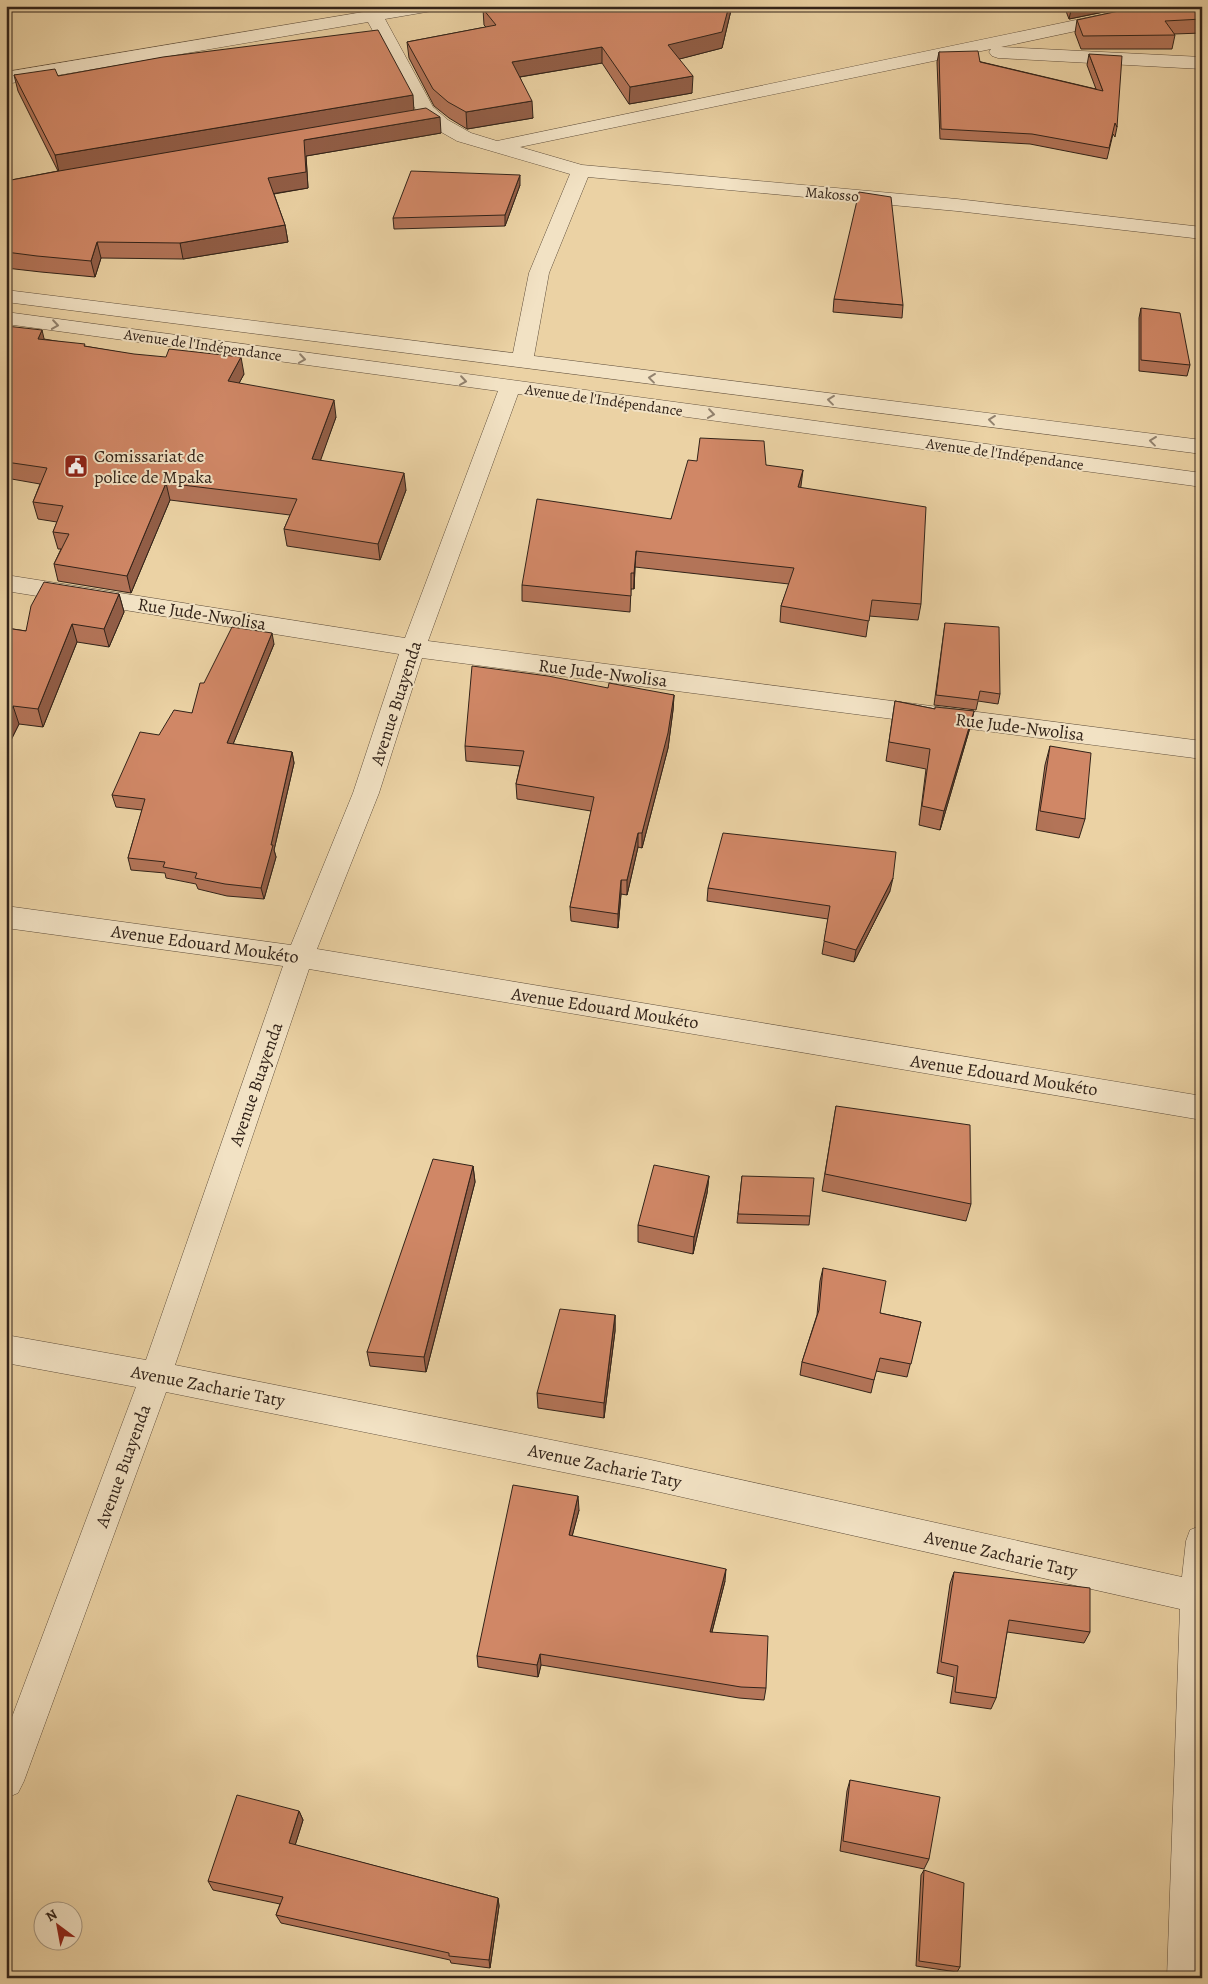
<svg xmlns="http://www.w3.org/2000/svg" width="1208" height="1984" font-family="Alegreya,serif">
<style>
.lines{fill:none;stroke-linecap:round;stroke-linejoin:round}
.minor-casing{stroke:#604f3c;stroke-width:1}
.minor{fill:#f2e2c4;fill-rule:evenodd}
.wall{fill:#b37458;stroke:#322319}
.shaded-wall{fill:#925e47;stroke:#322319}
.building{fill:#d08766;stroke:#322319}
.oneway{stroke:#92826e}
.labels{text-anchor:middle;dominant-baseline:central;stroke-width:4;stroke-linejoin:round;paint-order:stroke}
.far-street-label{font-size:15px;fill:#322319;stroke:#f2e2c4}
.poi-label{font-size:18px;fill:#322319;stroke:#f2e2c4;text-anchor:start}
.street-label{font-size:18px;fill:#322319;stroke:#f2e2c4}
</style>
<rect width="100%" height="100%" fill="#ebd2a4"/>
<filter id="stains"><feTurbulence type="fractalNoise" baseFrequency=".004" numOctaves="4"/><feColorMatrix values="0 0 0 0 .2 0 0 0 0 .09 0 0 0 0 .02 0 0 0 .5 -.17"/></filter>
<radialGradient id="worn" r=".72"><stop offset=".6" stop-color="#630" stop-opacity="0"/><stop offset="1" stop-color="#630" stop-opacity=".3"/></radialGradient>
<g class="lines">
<!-- minor casing -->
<g class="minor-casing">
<g id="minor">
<path d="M399,6H441L438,10L432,11L385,19L433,107L448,120L471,133L497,141L1143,6H1179L1176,10L1170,11L1001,47L1202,57V69L998,58L992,56L989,52L991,49L520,147L582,165L957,199L1202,227V239L957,211L588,177L549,273L534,356L1202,440V454L6,302V290L513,353L529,273L570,174L457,141L434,128L416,110L368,22L6,84V72Z"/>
<path d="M6,312L1202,473V487L518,394L428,641L1202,741V759L422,658L379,793L317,949L1202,1096V1120L309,969L175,1365L642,1458L1182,1577L1186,1541L1190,1530L1202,1525V1978H1167L1180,1609L642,1488L166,1392L24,1781L18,1793L6,1798V1733L136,1387L6,1363V1335L146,1360L283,966L6,928V906L291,945L353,793L399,654L6,591V575L405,638L498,391L6,324Z"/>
</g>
</g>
<!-- minor -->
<use href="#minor" class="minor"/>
</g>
<!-- wall -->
<g class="wall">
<path d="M504,6H732L722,48L679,59L692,93L629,104L602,63L520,77L533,118L467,129L449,118L434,106L409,58L407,42L486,27L484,25L483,9Z"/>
<path d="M1064,6H1133L1069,19Z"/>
<path d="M1202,6V33L1174,34L1175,35L1172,49H1081L1075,33L1077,20Z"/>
<path d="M939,52L1096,89L1087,65L1089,54L1117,127L1115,137L1113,134L1107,159L1030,144L940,139L937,62Z"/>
<path d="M14,75L58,76L414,110L441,133L306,156L308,188L274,194L285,225L288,242L183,259L101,258L95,277L41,272L6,268V181L58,171L18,91Z"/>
<path d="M520,185L505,226L394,229L393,218Z"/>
<path d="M834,299L903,305L902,318L833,312Z"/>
<path d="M1141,308L1190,365L1187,376L1139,371V318Z"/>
<path d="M6,326L44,339L244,374L239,383L336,417L320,460L406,490L380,560L287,546L284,529L290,515L170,500L131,593L58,581L54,564L61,549H58L53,532L57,522L38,519L33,502L40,484L6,478Z"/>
<path d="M697,461L766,465L801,488L921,604L918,620L869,616L866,637L780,622L781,606L789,584L635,567L634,589H631L630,612L522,601V585L671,519Z"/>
<path d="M119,594L124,612L109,647L77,642L43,727L19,724L6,750V628L26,631Z"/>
<path d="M945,623L1000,694L998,704L978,701L976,710L934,705Z"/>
<path d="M274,644L233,744L292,752L294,763L274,850L276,857L264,899L227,896L198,889L196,884L166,878L165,873L131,870L128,858L142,810L116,807L112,795L159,735L192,713L204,683Z"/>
<path d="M608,688L674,695L673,710L668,748L642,848L638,847L627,895L621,894L618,928L571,921L570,907L591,811L517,799L516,784L520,766L466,761L465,746Z"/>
<path d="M895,701L935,709L974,711L969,731L940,830L919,825L926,769L886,761Z"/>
<path d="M1050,746L1085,819L1079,838L1036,830L1045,765Z"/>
<path d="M708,888L890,891L854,962L822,954L828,919L707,901Z"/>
<path d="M836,1106L971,1204L966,1221L822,1191Z"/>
<path d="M473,1166L475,1182L426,1372L370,1366L367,1352Z"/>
<path d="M709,1176L707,1193L693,1254L638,1242V1225Z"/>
<path d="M742,1176L810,1216L809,1225L737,1223Z"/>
<path d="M823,1268L880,1313L921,1322L907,1377L876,1371L871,1393L800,1375L802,1362L817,1315L820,1281Z"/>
<path d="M615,1315V1331L604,1418L538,1408L537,1393Z"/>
<path d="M579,1510L572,1536L725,1581L712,1632L766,1688L764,1700L739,1698L541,1665L538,1677L478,1667L477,1656Z"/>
<path d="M954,1572L1090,1632L1084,1643L1007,1632L996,1698L991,1709L950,1703L954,1677L937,1673L950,1584Z"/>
<path d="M850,1780L929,1859L924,1869L840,1851L847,1791Z"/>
<path d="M299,1811L303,1820L295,1845L498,1898L499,1906L490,1968L451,1963L450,1960L281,1923L276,1915L280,1904L213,1890L208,1881Z"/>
<path d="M924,1870L960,1967L957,1972L916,1966L921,1875Z"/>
</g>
<!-- shaded-wall -->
<g class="shaded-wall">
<path d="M729,6H732L722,48L668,62V45Z"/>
<path d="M1072,6H1133L1069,19Z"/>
<path d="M602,47V63L513,78L512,62Z"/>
<path d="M693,76L692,93L629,104L630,87Z"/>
<path d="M413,95L414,112L59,172L55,155Z"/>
<path d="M532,101L533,118L467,129L466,112Z"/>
<path d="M440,117L441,133L306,156L308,188L271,194L268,178L304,140Z"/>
<path d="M520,175V185L505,226V215Z"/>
<path d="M285,225L288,242L183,259L180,243Z"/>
<path d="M97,242L101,258L95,277L91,261Z"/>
<path d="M42,330L46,347L38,339Z"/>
<path d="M241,357L244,374L231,398L228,381Z"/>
<path d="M334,400L336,417L315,476L312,459Z"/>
<path d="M803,470L801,486L797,503L798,487Z"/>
<path d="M404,473L406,490L380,560L378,544Z"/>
<path d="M166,483L170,500L131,593L127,576Z"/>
<path d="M636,551L635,567L634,589V573Z"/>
<path d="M119,594L124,612L109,647L104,629Z"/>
<path d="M72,624L77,642L43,727L38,709Z"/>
<path d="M272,633L274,644L229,754L227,743Z"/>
<path d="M674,695L673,710L668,748L642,848V833Z"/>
<path d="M13,706L19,724L6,750V720Z"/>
<path d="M974,711L969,731L940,830L944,811Z"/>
<path d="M292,752L294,763L274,850L276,857L264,899L261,888Z"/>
<path d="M638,833V847L627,895V880Z"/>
<path d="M893,878L890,891L854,962L856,950Z"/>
<path d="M621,880V894L618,928V914Z"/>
<path d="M473,1166L475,1182L426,1372L424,1357Z"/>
<path d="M709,1176L707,1193L693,1254L694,1237Z"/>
<path d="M615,1315V1331L604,1418V1403Z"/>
<path d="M578,1496L579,1510L569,1548V1535Z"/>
<path d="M726,1569L725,1581L709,1643L710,1632Z"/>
<path d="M540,1654L541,1665L538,1677L537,1665Z"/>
<path d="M299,1811L303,1820L293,1852L289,1843Z"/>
<path d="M498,1898L499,1906L490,1968L489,1960Z"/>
</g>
<!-- building -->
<g class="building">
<path d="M504,6H729L722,32L668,45L693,76L630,87L602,47L512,62L532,101L466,112L448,102L433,89L407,42L496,25L483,9Z"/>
<path d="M1142,6H1202V19L1165,21L1175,35L1083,36L1077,20Z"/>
<path d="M378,30L413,95L55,155L14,75L55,69L58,76L163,57Z"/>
<path d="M978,51L980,62L1103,91L1089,54L1122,56L1117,127L1115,123L1109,148L1032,134L941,129L939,52Z"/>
<path d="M426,108L440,117L304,140L306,172L268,178L285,225L180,243L97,242L91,261L37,256L6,252V181L59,171Z"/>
<path d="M411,171L520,175L505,215L393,218Z"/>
<path d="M859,192L891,197L903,305L834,299Z"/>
<path d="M1141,308L1180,313L1190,365L1141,360Z"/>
<path d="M6,326L42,330L38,339L85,344L84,346L134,354L166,357L169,349L241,357L228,381L334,400L312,459L404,473L378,544L284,529L297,499L166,483L127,576L54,564L69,534L53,532L63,506L33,502L47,468L6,462Z"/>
<path d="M700,438L764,441L766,465L803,470L798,487L926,507L921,604L872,600L869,621L781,606L794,568L636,551L634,573H631V596L522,585L537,499L671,519L688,460L697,461Z"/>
<path d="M44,582L119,594L104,629L72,624L38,709L13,706L6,720V628L26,631L31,606Z"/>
<path d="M945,623L999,627L1000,694L980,691L978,700L936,695Z"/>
<path d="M232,627L272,633L227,743L292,752L271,845H273L261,888L225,884L195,878L197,873L163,867L165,862L128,858L145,799L112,795L140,732L159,735L174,710L192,713L200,683H204Z"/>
<path d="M472,666L548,676L608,688L609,683L674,695L668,733L642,833H638L627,880H621L618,914L570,907L594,797L516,784L524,751L465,746Z"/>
<path d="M895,701L935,709V707L974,711L944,811L922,806L930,749L889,742Z"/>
<path d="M1050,746L1091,753L1085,819L1040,811Z"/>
<path d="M723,833L896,852L893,878L856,950L824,941L830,906L708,888Z"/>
<path d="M836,1106L970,1125L971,1204L825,1174Z"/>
<path d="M433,1159L473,1166L424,1357L367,1352Z"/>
<path d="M654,1165L709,1176L694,1237L638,1225Z"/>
<path d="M742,1176L814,1178L810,1216L738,1214Z"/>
<path d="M823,1268L886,1281L880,1313L921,1322L911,1364L880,1358L874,1380L802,1362L819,1310Z"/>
<path d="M560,1309L615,1315L604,1403L537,1393Z"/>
<path d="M513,1485L578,1496L569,1535L726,1569L710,1632L768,1636L766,1688L741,1687L540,1654L537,1665L477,1656Z"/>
<path d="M954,1572L1090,1588V1632L1009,1620L996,1698L955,1692L958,1666L941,1662Z"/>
<path d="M850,1780L940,1797L929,1859L843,1841Z"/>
<path d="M237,1795L299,1811L289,1843L498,1898L489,1960L449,1956V1953L276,1915L283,1897L208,1881Z"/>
<path d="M924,1870L964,1883L960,1967L919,1961Z"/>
</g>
<!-- one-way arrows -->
<defs><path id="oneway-chevron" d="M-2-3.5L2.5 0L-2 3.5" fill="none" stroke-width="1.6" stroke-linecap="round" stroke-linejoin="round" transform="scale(1.25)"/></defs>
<g class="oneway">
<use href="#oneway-chevron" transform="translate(55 325) rotate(8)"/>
<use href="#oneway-chevron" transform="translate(302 359) rotate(8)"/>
<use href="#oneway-chevron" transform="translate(652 378) rotate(-173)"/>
<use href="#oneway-chevron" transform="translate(463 381) rotate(8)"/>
<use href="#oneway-chevron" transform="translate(831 400) rotate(-173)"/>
<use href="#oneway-chevron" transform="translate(711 414) rotate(8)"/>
<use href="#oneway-chevron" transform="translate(992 420) rotate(-173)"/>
<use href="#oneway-chevron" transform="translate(1153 441) rotate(-173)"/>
</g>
<!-- icons -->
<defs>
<g id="civic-square" transform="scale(1.25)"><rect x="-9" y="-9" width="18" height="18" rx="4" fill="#8f2418" stroke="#f2e2c4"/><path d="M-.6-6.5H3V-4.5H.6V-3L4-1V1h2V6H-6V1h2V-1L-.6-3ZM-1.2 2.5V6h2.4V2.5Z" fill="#fff"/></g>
</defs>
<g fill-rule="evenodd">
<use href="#civic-square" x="76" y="466"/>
</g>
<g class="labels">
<!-- far-street labels -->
<g class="far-street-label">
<text transform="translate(832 194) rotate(5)">Makosso</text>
<text transform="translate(203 345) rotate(8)">Avenue de l'Indépendance</text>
<text transform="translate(604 400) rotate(8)">Avenue de l'Indépendance</text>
<text transform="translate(1005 454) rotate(8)">Avenue de l'Indépendance</text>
</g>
<!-- poi labels -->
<g class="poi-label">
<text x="94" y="456">Comissariat de<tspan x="94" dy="21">police de Mpaka</tspan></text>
</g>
<!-- street labels -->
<g class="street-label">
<text transform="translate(202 614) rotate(9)">Rue Jude-Nwolisa</text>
<text transform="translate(603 673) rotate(7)">Rue Jude-Nwolisa</text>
<text transform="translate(396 703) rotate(-72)">Avenue Buayenda</text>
<text transform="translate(1020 727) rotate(7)">Rue Jude-Nwolisa</text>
<text transform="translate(205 944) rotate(8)">Avenue Edouard Moukéto</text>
<text transform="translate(605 1008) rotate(9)">Avenue Edouard Moukéto</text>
<text transform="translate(1004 1075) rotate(9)">Avenue Edouard Moukéto</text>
<text transform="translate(256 1084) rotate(-71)">Avenue Buayenda</text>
<text transform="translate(208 1386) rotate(11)">Avenue Zacharie Taty</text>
<text transform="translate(123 1466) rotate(-70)">Avenue Buayenda</text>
<text transform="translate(605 1466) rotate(12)">Avenue Zacharie Taty</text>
<text transform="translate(1001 1554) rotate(13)">Avenue Zacharie Taty</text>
</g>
</g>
<!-- margin -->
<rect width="1208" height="1984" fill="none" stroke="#ebd2a4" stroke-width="25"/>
<rect x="8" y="8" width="1193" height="1969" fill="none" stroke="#322319" stroke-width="2.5"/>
<rect x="12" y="12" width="1183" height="1959" fill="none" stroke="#322319"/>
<!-- north arrow -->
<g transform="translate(58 1926) rotate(328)"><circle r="24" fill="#f2e2c4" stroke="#a59680"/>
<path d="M0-4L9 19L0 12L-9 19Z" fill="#8f2418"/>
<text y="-8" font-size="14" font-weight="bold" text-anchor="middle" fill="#322319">N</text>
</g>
<rect width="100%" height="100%" filter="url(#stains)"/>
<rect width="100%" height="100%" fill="url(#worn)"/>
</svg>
